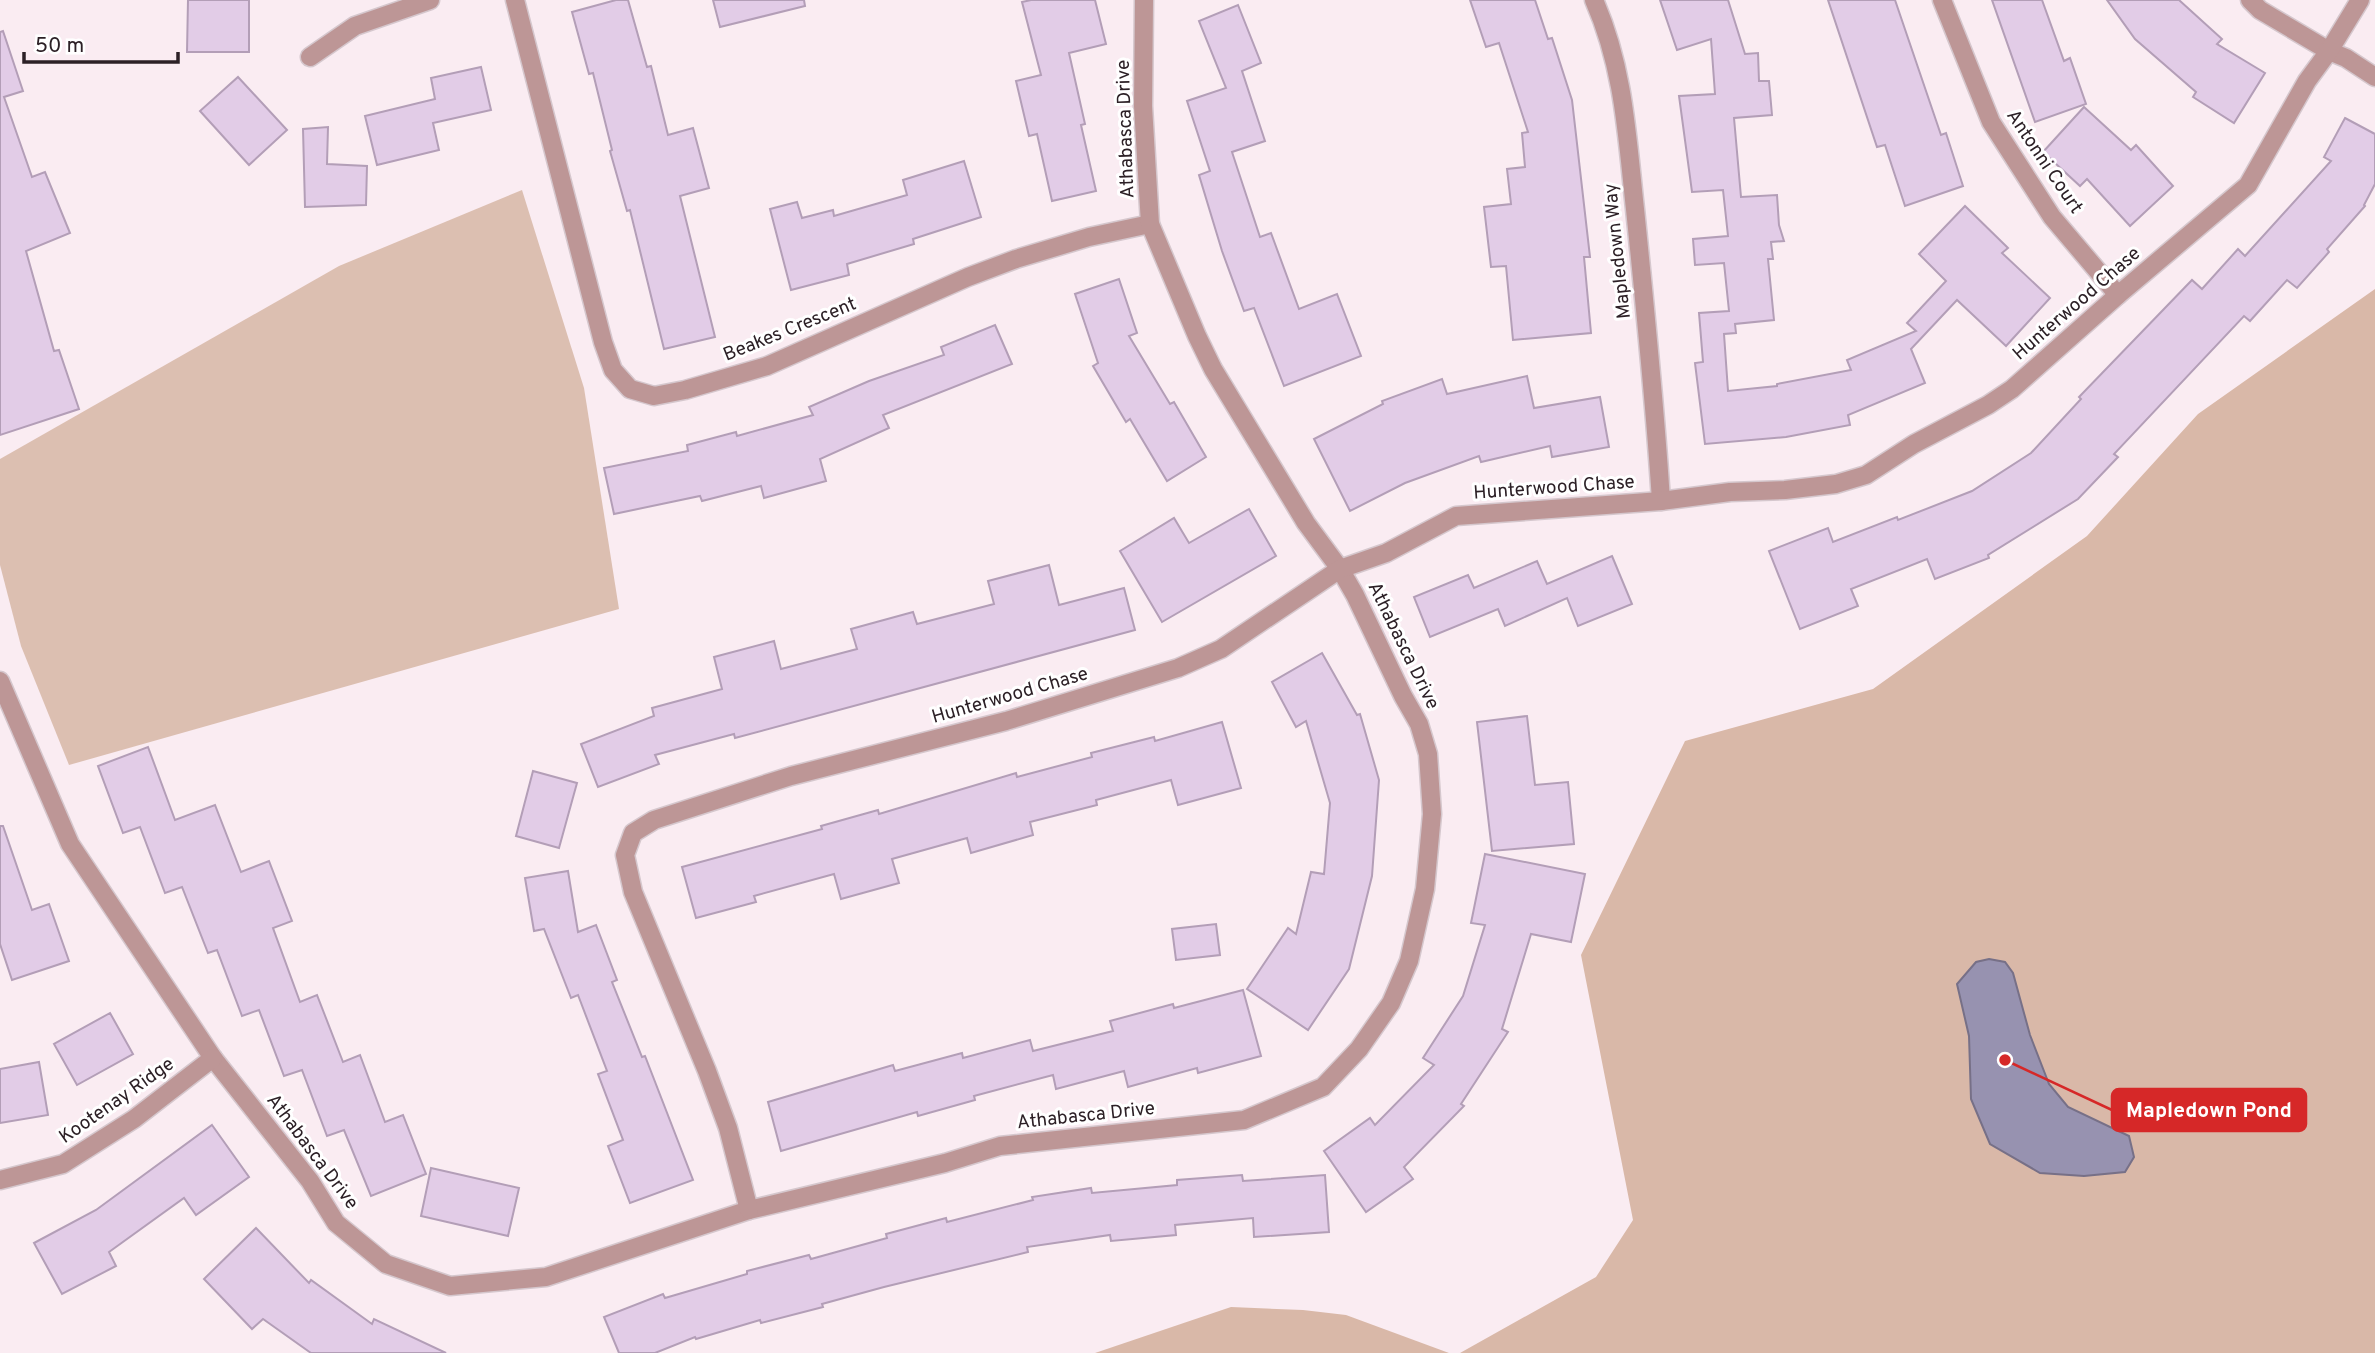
<svg xmlns="http://www.w3.org/2000/svg" width="2375" height="1353" font-family="Overpass,sans-serif">
<style>
.green{fill:#dcbfb1}
.forest{fill:#d9b8a8}
.water{fill:#9792b0;stroke:#777087;stroke-width:2}
.building{fill:#e2cce7;stroke:#b39eb7;stroke-width:2}
.lines{fill:none;stroke-linecap:round;stroke-linejoin:round}
.minor-casing{stroke:#d5c7cd;stroke-width:21}
.minor{stroke:#bd9696;stroke-width:18}
.labels{text-anchor:middle;dominant-baseline:central;stroke-width:6;stroke-linejoin:round;paint-order:stroke}
.street-label{font-size:19px;fill:#2c2026;stroke:#fff}
.leader{fill:none;stroke:#d62828;stroke-width:2.5}
.callout-dot{fill:#d62828;stroke:#fff;stroke-width:2.5}
.callout{fill:#d62828;stroke:#d62828;stroke-width:2.5}
.callout-label{font-size:21px;text-anchor:middle;font-weight:bold;fill:#fff}
</style>
<rect width="100%" height="100%" fill="#faecf2"/>
<!-- green -->
<path class="green" d="M522,190L584,388L619,609L69,765L21,646L0,565V459L339,266Z"/>
<!-- forest -->
<g class="forest">
<path d="M2375,289V1353H1460L1596,1277L1633,1220L1581,955L1685,741L1873,689L2087,536L2198,414Z"/>
<path d="M1231,1307L1303,1310L1346,1315L1449,1353H1095Z"/>
</g>
<!-- water -->
<path class="water" d="M1989,959L2005,962L2013,973L2030,1035L2049,1084L2068,1107L2129,1136L2134,1157L2125,1172L2084,1176L2040,1173L1990,1144L1971,1099L1969,1036L1957,984L1976,962Z"/>
<!-- building -->
<g class="building">
<path d="M188,0H249V52H187Z"/>
<path d="M616,0H628L647,67L651,66L668,135L693,128L709,188L680,196L715,337L664,349L630,210L627,211L610,151L612,150L593,73L589,74L572,12Z"/>
<path d="M713,0H804L805,6L720,27Z"/>
<path d="M1031,0H1095L1106,44L1069,53L1085,124L1081,125L1096,191L1052,201L1037,134L1029,136L1016,81L1041,75L1022,2Z"/>
<path d="M1470,0H1535L1548,39L1552,38L1572,100L1590,257H1584L1591,333L1513,340L1506,266L1491,267L1484,207L1511,204L1507,169L1525,167L1522,133L1528,132L1499,43L1486,47Z"/>
<path d="M1660,0H1728L1745,54L1758,53L1759,81H1769L1772,115L1734,118L1741,197L1777,195L1779,225L1784,241L1771,242L1773,259H1768L1774,320L1735,324L1736,333L1724,334L1728,391L1777,386V384L1851,370L1847,360L1916,331L1907,323L1946,281L1919,254L1965,206L2008,248L2002,253L2050,298L2006,346L1957,300L1911,349L1925,383L1848,415L1850,425L1786,437L1705,444L1695,363L1703,362L1699,313L1729,311L1724,263L1695,265L1693,239L1728,236L1723,190L1692,192L1679,96L1715,94L1711,39L1677,50Z"/>
<path d="M1828,0H1895L1941,135L1946,133L1963,186L1905,206L1885,145L1877,147Z"/>
<path d="M1992,0H2042L2064,61L2070,58L2086,104L2035,122Z"/>
<path d="M2107,0H2179L2222,39L2217,44L2265,73L2234,123L2193,97L2196,92L2135,39Z"/>
<path d="M1238,5L1261,63L1242,71L1265,141L1232,152L1260,237L1271,233L1299,309L1337,294L1361,356L1284,386L1254,308L1244,311L1222,251L1199,175L1210,171L1187,101L1226,88L1199,21Z"/>
<path d="M3,31L23,91L4,97L32,177L45,172L70,233L26,251L54,351L59,350L79,409L0,435V32Z"/>
<path d="M481,67L491,110L433,123L439,150L377,165L365,116L435,99L431,78Z"/>
<path d="M238,77L287,130L249,165L200,111Z"/>
<path d="M2084,107L2131,150L2136,145L2173,186L2130,226L2087,179L2080,186L2043,152Z"/>
<path d="M2345,118L2375,134V184L2364,205L2365,206L2327,249L2329,252L2297,288L2287,280L2250,321L2244,316L2114,454L2118,457L2078,499L1988,555L1989,558L1935,579L1927,559L1851,589L1858,606L1800,629L1769,551L1828,528L1833,542L1897,517L1898,520L1972,491L2031,453L2081,399L2079,397L2192,280L2202,289L2238,249L2245,256L2331,161L2324,157Z"/>
<path d="M328,127L327,164L367,166L366,205L305,207L303,129Z"/>
<path d="M964,161L981,217L913,239L914,244L847,264L849,275L791,290L770,209L797,202L802,218L833,210L834,216L907,195L903,180Z"/>
<path d="M1119,279L1137,333L1129,336L1170,404L1174,402L1206,457L1167,481L1130,419L1126,422L1093,366L1098,363L1075,294Z"/>
<path d="M995,325L1012,364L883,415L889,428L820,459L826,481L764,498L761,486L702,501L700,496L614,514L604,468L688,451L687,445L736,432L737,436L813,415L809,407L869,381L944,355L941,347Z"/>
<path d="M1527,376L1534,408L1600,397L1609,447L1552,457L1550,446L1481,462L1479,456L1405,483L1350,511L1314,439L1383,404L1382,401L1442,379L1447,394Z"/>
<path d="M1249,509L1276,556L1162,622L1120,551L1174,518L1189,543Z"/>
<path d="M1612,556L1632,604L1578,626L1567,598L1505,626L1498,609L1430,637L1414,597L1468,575L1474,588L1537,561L1547,584Z"/>
<path d="M1049,565L1059,605L1124,588L1135,630L735,738L734,734L655,755L659,764L598,787L581,744L654,716L652,708L722,689L714,657L774,641L781,669L857,649L851,629L913,612L917,624L994,604L988,581Z"/>
<path d="M1322,653L1357,715L1360,714L1379,780L1372,876L1349,969L1308,1030L1247,989L1288,928L1296,934L1311,872L1324,874L1330,803L1306,721L1296,727L1272,682Z"/>
<path d="M1527,716L1535,785L1568,782L1574,844L1492,851L1477,722Z"/>
<path d="M1222,722L1241,788L1178,805L1171,780L1096,800L1097,805L1030,822L1033,835L971,853L967,838L892,859L899,883L841,899L834,874L754,896L756,902L696,918L682,867L822,829L821,826L878,810L879,814L1016,773L1017,777L1092,757L1091,753L1154,737L1155,741Z"/>
<path d="M148,747L175,820L215,805L241,872L269,861L292,921L273,928L300,1002L317,995L343,1062L360,1055L385,1122L403,1115L426,1174L371,1196L344,1130L327,1136L302,1070L284,1076L259,1010L242,1016L217,950L208,953L182,887L165,893L140,827L123,833L98,766Z"/>
<path d="M533,771L577,783L559,848L516,836Z"/>
<path d="M0,826H3L32,910L49,904L69,961L12,980L0,944Z"/>
<path d="M1485,854L1585,874L1571,942L1531,934L1502,1029L1508,1032L1461,1104L1464,1106L1404,1167L1413,1179L1366,1212L1324,1151L1370,1118L1375,1125L1434,1065L1423,1058L1463,996L1485,925L1471,923Z"/>
<path d="M568,871L578,932L596,925L617,980L612,982L642,1057L645,1056L693,1180L630,1203L608,1146L623,1140L598,1074L607,1071L578,995L571,998L544,929L534,931L525,878Z"/>
<path d="M1216,924L1220,955L1176,960L1172,929Z"/>
<path d="M1243,990L1261,1056L1198,1073L1197,1068L1128,1087L1124,1071L1056,1089L1053,1075L974,1096L975,1100L918,1116L917,1112L781,1151L768,1102L893,1065L895,1071L962,1053L963,1058L1030,1040L1033,1051L1113,1031L1110,1021L1173,1004L1174,1008Z"/>
<path d="M110,1013L133,1054L77,1085L54,1044Z"/>
<path d="M39,1062L48,1115L0,1123V1069Z"/>
<path d="M212,1125L249,1177L196,1215L184,1198L109,1252L116,1266L62,1294L34,1243L96,1210Z"/>
<path d="M431,1168L519,1188L508,1236L421,1216Z"/>
<path d="M1242,1175L1243,1181L1325,1175L1329,1232L1254,1237L1253,1218L1175,1225L1176,1235L1111,1241L1110,1235L1027,1247L1028,1252L884,1287L822,1304L823,1307L761,1323L760,1320L696,1339L695,1337L655,1353H619L604,1317L663,1294L665,1298L747,1274V1271L809,1255L811,1259L887,1238L886,1234L946,1218L947,1222L1033,1200L1032,1197L1091,1188L1092,1193L1177,1185V1180Z"/>
<path d="M256,1228L309,1283L311,1280L372,1324L374,1319L446,1353H311L263,1319L252,1329L204,1279Z"/>
</g>
<g class="lines">
<!-- minor casing -->
<g class="minor-casing">
<g id="minor">
<path d="M515,0L603,342L613,370L630,389L654,396L685,390L767,366L968,277L1016,259L1089,237L1150,224"/>
<path d="M1594,0C1624,68 1627,136 1635,209C1645,306 1655,404 1661,501"/>
<path d="M1942,0L1991,122L2052,217L2118,295"/>
<path d="M2250,0L2260,10L2329,51L2346,58L2375,77"/>
<path d="M310,57L355,26L430,0"/>
<path d="M0,681L70,844L213,1058L310,1181L336,1223L386,1264L450,1286L546,1277L749,1210L945,1163L1000,1146L1244,1120L1323,1087L1359,1049L1391,1003L1409,961L1425,889L1432,814L1428,754L1419,724L1403,696L1355,595L1340,569L1306,523L1213,369L1197,336L1150,224L1143,106L1144,0"/>
<path d="M0,1180L63,1164L134,1119L213,1058"/>
<path d="M749,1210L728,1128L707,1071L633,892L625,855L633,833L654,820L791,776L1006,721L1178,668L1221,649L1340,569L1386,553L1456,516L1661,501L1730,492L1785,490L1836,484L1866,475L1914,444L1988,405L2012,389L2118,295L2248,185L2307,81L2329,51L2360,0"/>
</g>
</g>
<!-- minor -->
<use href="#minor" class="minor"/>
</g>
<g class="labels">
<!-- street labels -->
<g class="street-label">
<text transform="translate(1126 129) rotate(-92)">Athabasca Drive</text>
<text transform="translate(2044 162) rotate(56)">Antonni Court</text>
<text transform="translate(1618 251) rotate(-96)">Mapledown Way</text>
<text transform="translate(2077 304) rotate(-41)">Hunterwood Chase</text>
<text transform="translate(790 330) rotate(-22)">Beakes Crescent</text>
<text transform="translate(1554 488) rotate(-4)">Hunterwood Chase</text>
<text transform="translate(1403 646) rotate(64)">Athabasca Drive</text>
<text transform="translate(1010 696) rotate(-16)">Hunterwood Chase</text>
<text transform="translate(117 1101) rotate(-35)">Kootenay Ridge</text>
<text transform="translate(1086 1116) rotate(-6)">Athabasca Drive</text>
<text transform="translate(312 1152) rotate(53)">Athabasca Drive</text>
</g>
</g>
<!-- callouts -->
<path class="leader" d="M2005 1060L2112 1110"/>
<circle class="callout-dot" cx="2005" cy="1060" r="7"/>
<rect class="callout" x="2112" y="1089" width="194" height="42" rx="7"/>
<g class="callout-label">
<text x="2209" y="1117">Mapledown Pond</text>
</g>
<!-- scale -->
<path d="M24 52v10h154v-10" fill="none" stroke="#2c2026" stroke-width="3.5"/>
<text x="35" y="52" font-size="21" fill="#2c2026" stroke="#ffffff" stroke-width="5" paint-order="stroke">50 m</text>
</svg>
